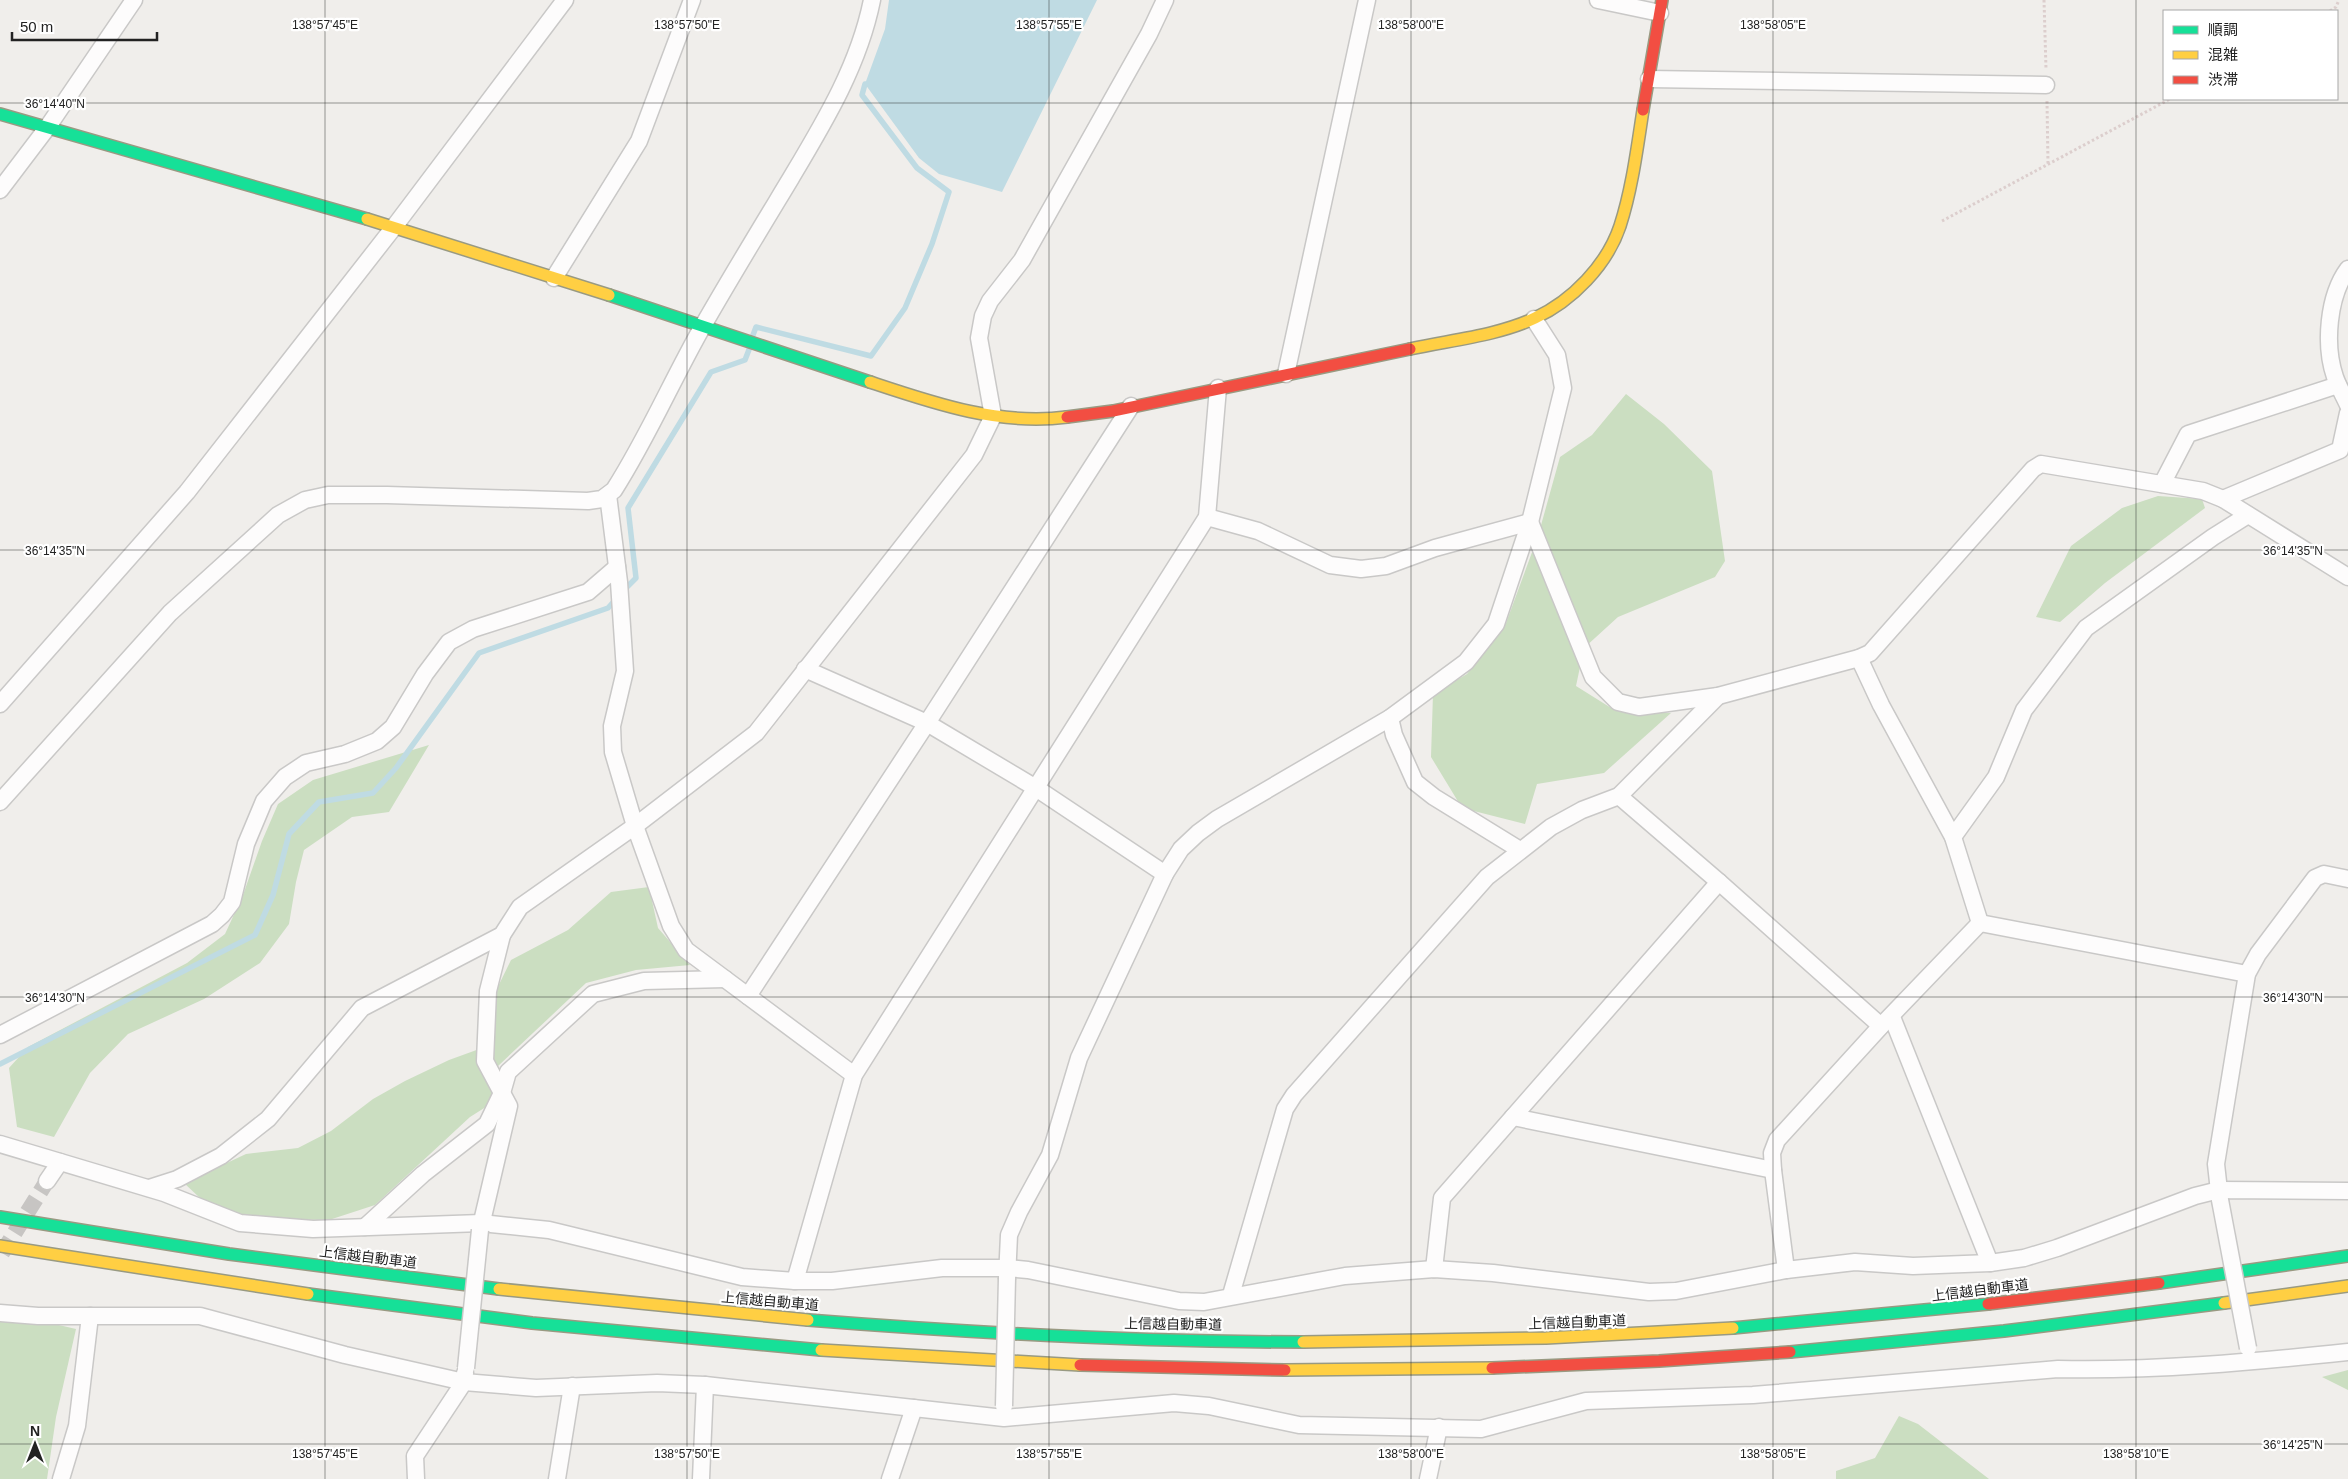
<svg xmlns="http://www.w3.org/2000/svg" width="2348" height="1479" font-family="Helvetica,'Noto Sans JP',sans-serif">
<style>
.forest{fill:#cbdec1}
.water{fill:#bfdbe3}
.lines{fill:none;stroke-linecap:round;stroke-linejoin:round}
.stream{stroke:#bfdbe3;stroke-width:5.5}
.street-tunnel{stroke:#c7c5c3;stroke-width:16;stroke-dasharray:16 8;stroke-linecap:butt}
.street-casing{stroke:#c9c8c7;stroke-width:19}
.fast-casing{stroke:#999a82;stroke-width:14}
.slow-casing{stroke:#999a82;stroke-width:14}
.jam-casing{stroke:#999a82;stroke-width:14}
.path{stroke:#dccecd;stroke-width:3;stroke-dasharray:2.5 2.5;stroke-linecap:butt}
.street{stroke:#fdfcfc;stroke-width:16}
.fast{stroke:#16e098;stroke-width:11}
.slow{stroke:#ffcf43;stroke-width:11}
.jam{stroke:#f24e42;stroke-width:11}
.street-bridge-casing{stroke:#c9c8c7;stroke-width:19;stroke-linecap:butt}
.street-bridge{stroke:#fdfcfc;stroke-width:16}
.ticks{fill:none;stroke:#222;stroke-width:1;stroke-opacity:0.45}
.labels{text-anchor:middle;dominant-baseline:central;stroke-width:4.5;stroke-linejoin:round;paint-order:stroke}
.street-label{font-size:14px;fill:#222;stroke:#fff}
.ticks-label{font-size:12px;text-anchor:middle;fill:#222;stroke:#fff;stroke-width:4.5;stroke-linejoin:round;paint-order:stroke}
</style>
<rect width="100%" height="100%" fill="#f0eeeb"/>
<!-- forest -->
<g class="forest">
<path d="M1626,394L1664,424L1712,471L1725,561L1715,577L1618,617L1584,648L1576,686L1616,711L1671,713L1604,773L1537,784L1525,824L1462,808L1431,757L1433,694L1467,674L1506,623L1538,536L1560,457L1592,435Z"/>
<path d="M2158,496L2202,499L2205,508L2105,583L2060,622L2036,617L2071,546L2122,508Z"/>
<path d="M429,745L389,812L352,817L304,850L296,882L289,924L260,963L204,999L128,1034L90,1073L54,1137L17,1127L9,1068L28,1047L187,963L225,934L243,895L262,841L278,804L313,780Z"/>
<path d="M649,887L658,928L690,965L636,970L586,983L497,1067L489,1105L470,1117L375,1205L329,1220L246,1219L201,1199L184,1183L246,1154L298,1148L331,1131L373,1099L405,1081L449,1060L482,1048L490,1003L511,960L568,930L611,892Z"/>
<path d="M0,1315H16L76,1329L56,1417L47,1479H0Z"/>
<path d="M2348,1370V1390L2322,1377Z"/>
<path d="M1899,1416L1918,1424L1989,1479H1836V1471L1875,1458Z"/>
</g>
<!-- water -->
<path class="water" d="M889,0H1097L1002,192L939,174L919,158L865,84L885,29Z"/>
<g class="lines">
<!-- stream -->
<g class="stream">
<path d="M753,335L756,327L871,356L905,308L932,244L949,192L917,168L862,95L865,84"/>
<path d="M623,591L636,578L628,508L711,372L745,360L750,347"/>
<path d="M0,1064L255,935L273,895L289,834L319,802L373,793L396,768L479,653L608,608L617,598"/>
</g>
<!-- street-tunnel -->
<path class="street-tunnel" d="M2,1253L47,1181"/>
<!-- street casing -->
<g class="street-casing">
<g id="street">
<path d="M1598,0L1660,13"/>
<path d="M1649,79L2046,85"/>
<path d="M0,190L47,128L134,0"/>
<path d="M2348,269C2328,296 2324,345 2335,377C2338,386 2344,396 2348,405"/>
<path d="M554,278L639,141L692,0"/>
<path d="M1286,374L1367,0"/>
<path d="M2162,484L2188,434L2338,385"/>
<path d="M608,495L619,582L625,671L612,726L613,752L635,826L671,926L686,950L854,1075"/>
<path d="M2223,499L2340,450L2348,413"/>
<path d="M1207,517L1258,531L1330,565L1361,569L1386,566L1435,548L1530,522L1593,677L1618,702L1639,707L1718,696L1859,658L1870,653L2033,469L2041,464L2203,491L2223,499L2348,577"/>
<path d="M1859,658L1881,705L1953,837L1980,923"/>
<path d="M805,669L927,723L1036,788L1165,874"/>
<path d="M0,704L187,492L394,227L565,0"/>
<path d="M1390,718L1394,735L1415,782L1434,797L1520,850"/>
<path d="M1619,796L1719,882L1881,1026"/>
<path d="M0,802L170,613L278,515L305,500L328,495H387L588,501L602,499L614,490C648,437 673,378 704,324C732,275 762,226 791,178C825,121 859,65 872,0"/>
<path d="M1953,837L1996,777L2024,710L2086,628L2213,537L2248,515"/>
<path d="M1980,923L2247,974"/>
<path d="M748,996L927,723L1131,406"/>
<path d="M1892,1017L1990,1263"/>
<path d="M0,1035L212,924L222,915L232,902L246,844L264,801L285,777L306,763L345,754L377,741L393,727L425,674L449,642L473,629L588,592L617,567"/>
<path d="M1513,1117L1773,1170"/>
<path d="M0,1144L164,1193L240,1223L313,1229L481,1223L549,1230L742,1277L795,1281H832L942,1268H1007L1028,1270L1179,1301L1204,1302L1345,1276L1434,1269L1493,1273L1649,1292L1676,1291L1786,1270L1855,1262L1913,1266L1990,1263L2024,1258L2057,1248L2195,1196L2219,1190L2348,1191"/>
<path d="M47,1181L60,1162"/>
<path d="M149,1188L177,1179L221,1156L268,1119L362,1008L502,935L520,907L635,826L756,733L974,455L993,416L979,338L983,316L990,301L1022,260L1149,34L1165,0"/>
<path d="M2220,1200L2216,1164L2247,974L2258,954L2315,878L2324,874L2348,879"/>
<path d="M365,1227L423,1174L487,1124L502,1093L508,1072L593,994L644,981L725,979"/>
<path d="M480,1230L509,1106L485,1061L488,991L502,935"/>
<path d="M1434,1269L1442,1198L1719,882"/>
<path d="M1786,1270L1773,1170L1772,1153L1777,1140L1881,1026L1980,923"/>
<path d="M1007,1278L1009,1235L1019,1212L1050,1155L1079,1058L1165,874L1181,849L1198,833L1217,819L1390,718L1466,662L1496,624L1530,522L1563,388L1557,355L1534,319"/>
<path d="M795,1281L854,1075L1207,517L1218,388"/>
<path d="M1231,1295L1285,1109L1294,1095L1487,877L1551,827L1582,810L1619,796L1718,696"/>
<path d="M0,1313L38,1316H200L345,1355L464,1382L536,1388L657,1383L705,1385L1004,1418L1174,1403L1209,1406L1299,1425L1481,1429L1586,1401L1753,1395L2058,1369C2155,1371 2252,1362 2348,1352"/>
<path d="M61,1479L77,1426L90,1316"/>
<path d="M416,1479L415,1456L464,1382L465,1373"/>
<path d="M557,1479L572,1386"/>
<path d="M701,1479L705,1385"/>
<path d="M890,1479L914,1408"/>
<path d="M1428,1479L1439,1427"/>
</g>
</g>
<!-- fast casing -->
<g class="fast-casing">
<g id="fast">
<path d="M0,114L367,219"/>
<path d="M609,295L870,382"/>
<path d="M0,1217L229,1254L499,1289"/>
<path d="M2159,1283L2348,1256"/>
<path d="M308,1294L532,1323L821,1350"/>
<path d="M808,1320C973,1333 1138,1342 1303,1342"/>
<path d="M1733,1328L1988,1304"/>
<path d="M1790,1352L2004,1331L2224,1303"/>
</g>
</g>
<!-- slow casing -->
<g class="slow-casing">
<g id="slow">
<path d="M367,219L609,295"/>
<path d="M1410,349C1450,340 1497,336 1535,318C1572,301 1607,265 1620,226C1632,189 1637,149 1643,110"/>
<path d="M870,382C933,403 999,426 1067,417"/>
<path d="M0,1246L308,1294"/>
<path d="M499,1289L808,1320"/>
<path d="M2224,1303L2348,1286"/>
<path d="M1303,1342L1546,1338L1733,1328"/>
<path d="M821,1350L1080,1365"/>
<path d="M1285,1370L1492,1368"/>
</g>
</g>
<!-- jam casing -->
<g class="jam-casing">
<g id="jam">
<path d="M1643,110L1662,0"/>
<path d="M1067,417L1113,411L1410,349"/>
<path d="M1988,1304L2159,1283"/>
<path d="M1080,1365L1285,1370"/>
<path d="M1492,1368L1659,1361L1790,1352"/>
</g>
</g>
<!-- path -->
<g class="path">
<path d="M2044,0L2046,69"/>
<path d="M2330,11L2336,7L2339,0"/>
<path d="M2047,101L2048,164"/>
<path d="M1942,221L2170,99"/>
</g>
<!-- street -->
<use href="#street" class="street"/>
<!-- fast -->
<use href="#fast" class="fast"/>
<!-- slow -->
<use href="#slow" class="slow"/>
<!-- jam -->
<use href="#jam" class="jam"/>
<!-- street-bridge casing -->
<g class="street-bridge-casing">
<g id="street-bridge">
<path d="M2220,1200L2248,1348"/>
<path d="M466,1368L480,1230"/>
<path d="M1004,1406L1007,1278"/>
</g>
</g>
<!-- street-bridge -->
<use href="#street-bridge" class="street-bridge"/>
</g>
<!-- ticks -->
<path class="ticks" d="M325,0V1479M687,0V1479M1049,0V1479M1411,0V1479M1773,0V1479M2136,0V1479M0,103H2348M0,550H2348M0,997H2348M0,1444H2348"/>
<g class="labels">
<!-- street labels -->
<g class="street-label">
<text transform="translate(368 1257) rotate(7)">上信越自動車道</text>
<text transform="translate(1980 1290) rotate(-7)">上信越自動車道</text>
<text transform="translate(770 1301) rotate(5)">上信越自動車道</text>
<text transform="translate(1577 1322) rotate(-2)">上信越自動車道</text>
<text transform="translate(1173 1324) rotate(1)">上信越自動車道</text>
</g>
</g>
<g class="ticks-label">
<text x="325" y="29">138°57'45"E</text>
<text x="687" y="29">138°57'50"E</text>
<text x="1049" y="29">138°57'55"E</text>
<text x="1411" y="29">138°58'00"E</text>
<text x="1773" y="29">138°58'05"E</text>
<text x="55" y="108">36°14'40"N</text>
<text x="55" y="555">36°14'35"N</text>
<text x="2293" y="555">36°14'35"N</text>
<text x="55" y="1002">36°14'30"N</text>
<text x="2293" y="1002">36°14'30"N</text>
<text x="2293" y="1449">36°14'25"N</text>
<text x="325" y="1458">138°57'45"E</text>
<text x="687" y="1458">138°57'50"E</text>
<text x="1049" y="1458">138°57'55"E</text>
<text x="1411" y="1458">138°58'00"E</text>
<text x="1773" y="1458">138°58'05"E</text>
<text x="2136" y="1458">138°58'10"E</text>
</g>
<!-- legend -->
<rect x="2163" y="10" width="175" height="90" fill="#ffffff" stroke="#a7a7a7"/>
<rect x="2173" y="26" width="25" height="8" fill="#16e098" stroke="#a7a7a7"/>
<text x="2208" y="35" font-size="15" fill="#222222">順調</text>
<rect x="2173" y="51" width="25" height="8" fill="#ffcf43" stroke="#a7a7a7"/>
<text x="2208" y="60" font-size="15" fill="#222222">混雑</text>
<rect x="2173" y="76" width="25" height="8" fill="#f24e42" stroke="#a7a7a7"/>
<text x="2208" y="85" font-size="15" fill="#222222">渋滞</text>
<!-- north arrow -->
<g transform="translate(35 1444)" stroke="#ffffff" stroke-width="4" paint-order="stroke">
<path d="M0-4L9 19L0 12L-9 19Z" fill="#222222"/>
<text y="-8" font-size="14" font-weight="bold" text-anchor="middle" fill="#222222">N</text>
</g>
<!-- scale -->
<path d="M12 32v8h145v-8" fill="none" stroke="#222222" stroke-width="2.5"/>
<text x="20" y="32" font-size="15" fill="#222222" stroke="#ffffff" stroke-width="4" paint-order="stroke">50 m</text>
</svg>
